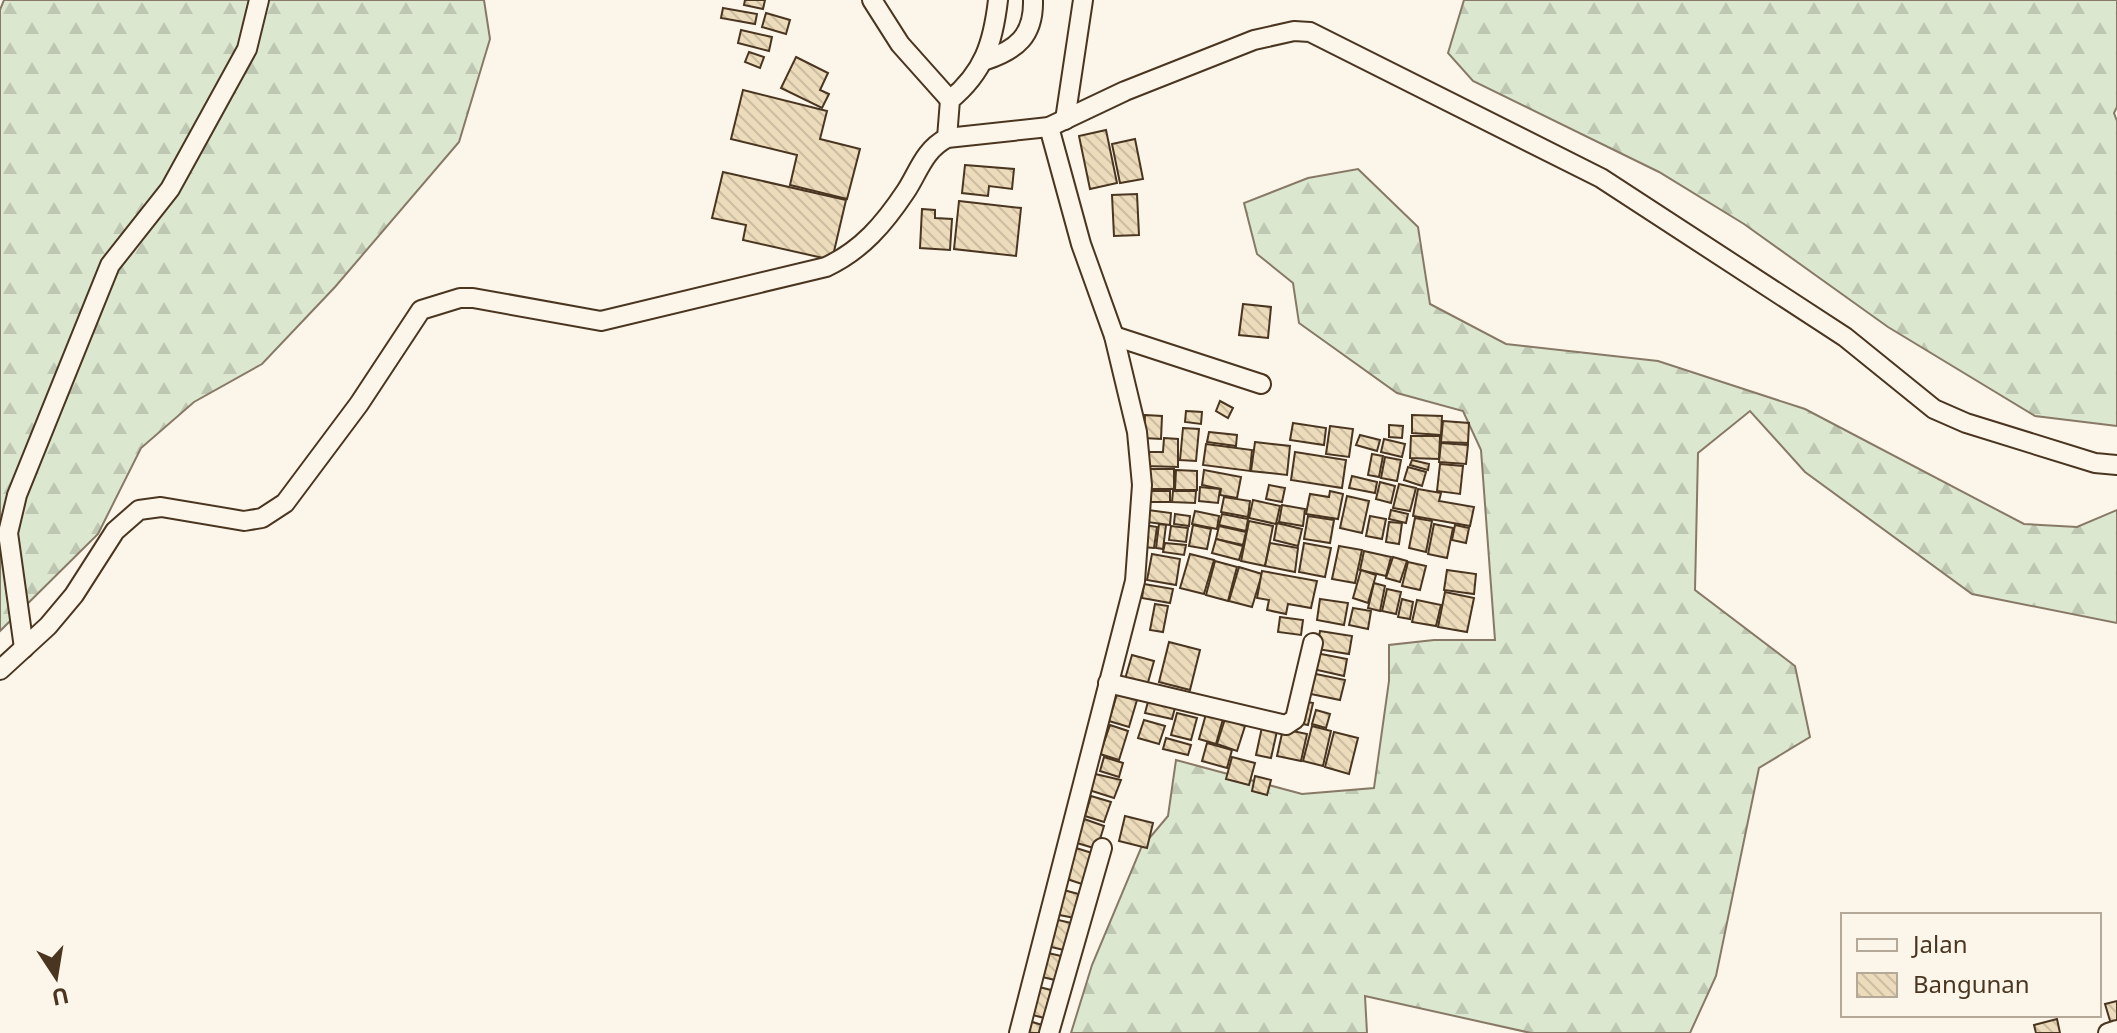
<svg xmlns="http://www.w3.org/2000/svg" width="2117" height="1033" font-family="'Noto Sans',sans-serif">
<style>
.forest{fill:url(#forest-firs);stroke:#887966;stroke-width:2}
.building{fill:url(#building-back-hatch);stroke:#4a3520;stroke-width:2}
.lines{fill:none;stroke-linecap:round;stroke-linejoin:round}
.minor-casing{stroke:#4a3520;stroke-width:22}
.minor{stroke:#fbf6e9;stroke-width:18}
</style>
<defs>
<pattern id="forest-firs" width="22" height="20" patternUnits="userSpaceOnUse" patternTransform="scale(2)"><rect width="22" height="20" fill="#dce7d0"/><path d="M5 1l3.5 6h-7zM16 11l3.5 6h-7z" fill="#bec7b2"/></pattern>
<pattern id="building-back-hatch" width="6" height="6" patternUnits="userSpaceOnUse" patternTransform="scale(2)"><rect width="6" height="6" fill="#ecdcbc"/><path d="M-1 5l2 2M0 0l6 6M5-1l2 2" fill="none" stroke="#ccbda1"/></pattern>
</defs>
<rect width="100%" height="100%" fill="#fbf6e9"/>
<!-- forest -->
<g class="forest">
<path d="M4,0H484L490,39L459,142L335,287L262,364L194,402L141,448L98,534L0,631V10Z"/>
<path d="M1464,0H2117V107L2114,113L2117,121V426L2035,416L1888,327L1744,224L1659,172L1473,81L1448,53Z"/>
<path d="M1358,169L1418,227L1430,304L1506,344L1658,361L1805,409L2024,524L2077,527L2117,510V623L1972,594L1805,472L1750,411L1698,453L1695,590L1795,666L1810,737L1759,768L1716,976L1690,1033H1531L1365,996L1367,1033H1071L1092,965L1141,848L1168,816L1176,760L1302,794L1374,788L1389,681V645L1434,640H1495L1481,450L1463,411L1397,393L1299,323L1293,283L1257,254L1244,203L1308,178Z"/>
</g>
<!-- building -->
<g class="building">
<path d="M745,0H765L763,9L744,5Z"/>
<path d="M723,8L757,14L755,24L721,18Z"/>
<path d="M766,13L790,20L786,34L762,27Z"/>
<path d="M741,30L772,37L769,51L738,43Z"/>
<path d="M749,52L764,57L760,68L745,62Z"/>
<path d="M796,57L828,73L820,90L829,94L822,108L781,88Z"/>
<path d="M743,90L827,111L820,139L860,149L847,199L790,185L797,155L731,139Z"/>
<path d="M1106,130L1117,183L1090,189L1079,136Z"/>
<path d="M1135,139L1143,179L1120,183L1112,144Z"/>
<path d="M965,165L1014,169L1012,189L989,186L988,196L962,193Z"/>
<path d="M723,172L846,200L832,260L743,240L746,225L712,218Z"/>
<path d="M1137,194L1139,235L1114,236L1112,195Z"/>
<path d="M959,201L1021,208L1016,256L954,249Z"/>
<path d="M922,209L935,210V218L952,219L950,250L920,248Z"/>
<path d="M1243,304L1271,307L1268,338L1239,335Z"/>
<path d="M1220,401L1233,408L1228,418L1216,411Z"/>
<path d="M1186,411L1202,412L1201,424L1185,422Z"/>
<path d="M1145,415L1162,416L1161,439L1144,438Z"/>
<path d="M1412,415L1442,416L1441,435L1412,433Z"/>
<path d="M1443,421L1469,423L1468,443L1441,442Z"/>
<path d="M1293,423L1326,428L1324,445L1290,440Z"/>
<path d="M1389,425L1403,426L1402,438L1389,437Z"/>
<path d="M1330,426L1353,429L1349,457L1326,454Z"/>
<path d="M1183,428L1199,429L1196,461L1180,460Z"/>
<path d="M1209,432L1237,435L1236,446L1207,442Z"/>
<path d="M1360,435L1380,440L1377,451L1356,445Z"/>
<path d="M1411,436H1440L1439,459L1410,458Z"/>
<path d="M1164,438L1178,439V467L1145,466V452H1163Z"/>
<path d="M1384,439L1405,444L1402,457L1381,452Z"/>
<path d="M1255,442L1290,446L1287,475L1251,471Z"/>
<path d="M1441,443L1468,445L1466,464L1439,462Z"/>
<path d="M1206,444L1252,450L1250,471L1203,465Z"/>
<path d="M1295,452L1346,460L1342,488L1291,480Z"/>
<path d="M1372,454L1383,456L1379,477L1368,475Z"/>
<path d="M1385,457L1401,460L1397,481L1381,478Z"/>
<path d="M1412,460L1429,464L1428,470L1410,465Z"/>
<path d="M1440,464L1463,466L1460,494L1437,491Z"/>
<path d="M1408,467L1426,472L1422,486L1404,480Z"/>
<rect x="1145" y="469" width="29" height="20"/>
<path d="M1176,470L1197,471V490H1175Z"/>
<path d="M1204,470L1241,477L1237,498L1220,495L1221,489L1202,485Z"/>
<path d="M1352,476L1377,482L1375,493L1349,488Z"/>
<path d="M1380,482L1395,486L1391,503L1376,499Z"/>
<path d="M1399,484L1416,488L1410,511L1393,508Z"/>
<path d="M1269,485L1285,488L1282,502L1266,499Z"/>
<path d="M1200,487L1220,489L1218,503L1199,501Z"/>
<path d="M1418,489L1441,493L1439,501L1474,507L1470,526L1413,516Z"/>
<path d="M1145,491H1170V502H1146Z"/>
<path d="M1173,491H1196L1195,503L1172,502Z"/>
<path d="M1330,491L1343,494L1338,519L1306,514L1310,494L1329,497Z"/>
<path d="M1347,496L1369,501L1362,533L1340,528Z"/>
<path d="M1224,497L1250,501L1248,517L1221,512Z"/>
<path d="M1253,500L1280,506L1276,524L1249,518Z"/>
<path d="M1282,505L1305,509L1303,526L1279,522Z"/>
<path d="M1148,510L1171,513L1170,525L1147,522Z"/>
<path d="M1391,510L1408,514L1406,523L1389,519Z"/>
<path d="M1195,511L1219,516L1217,529L1192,524Z"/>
<path d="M1175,514L1190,516L1189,526L1174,524Z"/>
<path d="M1222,514L1248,519L1246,531L1219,525Z"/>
<path d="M1308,516L1334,520L1330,543L1304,539Z"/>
<path d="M1370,516L1386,519L1382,539L1366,536Z"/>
<path d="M1415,518L1432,521L1426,552L1409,548Z"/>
<path d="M1249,521L1273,526L1265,566L1241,561Z"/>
<path d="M1389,522L1402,523L1399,544L1386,542Z"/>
<path d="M1277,523L1302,529L1298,546L1274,540Z"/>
<path d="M1159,524L1166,525L1163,549L1156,548Z"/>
<path d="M1434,524L1453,528L1447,558L1428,554Z"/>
<path d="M1145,525L1157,527L1154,548L1142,547Z"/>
<path d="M1193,525L1211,529L1207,549L1189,546Z"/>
<path d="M1455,525L1469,528L1466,543L1452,540Z"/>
<path d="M1171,526L1188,528L1186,542L1169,540Z"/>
<path d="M1219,526L1246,532L1243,545L1216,539Z"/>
<path d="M1216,539L1243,546L1239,560L1212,553Z"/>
<path d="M1165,543L1186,545L1184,555L1163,552Z"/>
<path d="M1270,543L1298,548L1295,572L1265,566Z"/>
<path d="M1304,543L1331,548L1325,577L1299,572Z"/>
<path d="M1339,546L1362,550L1355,583L1332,579Z"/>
<path d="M1364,551L1391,557L1386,576L1360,570Z"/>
<path d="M1152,554L1180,559L1176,585L1147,580Z"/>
<path d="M1190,554L1214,560L1204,594L1180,588Z"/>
<path d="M1393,557L1407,561L1400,582L1386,578Z"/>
<path d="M1215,561L1237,567L1228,601L1206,595Z"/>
<path d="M1408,562L1426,566L1420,590L1402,586Z"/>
<path d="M1239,567L1262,574L1252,607L1229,601Z"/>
<path d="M1361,570L1376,575L1368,603L1353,598Z"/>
<path d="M1447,570L1476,574L1474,594L1444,590Z"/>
<path d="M1262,571L1317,581L1311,608L1288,604L1286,614L1267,610L1269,600L1257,598Z"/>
<path d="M1374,583L1385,586L1380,611L1368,608Z"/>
<path d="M1144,584L1173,589L1170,603L1142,598Z"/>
<path d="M1387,589L1401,592L1396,614L1382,611Z"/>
<path d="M1445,592L1474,598L1467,632L1438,627Z"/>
<path d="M1320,599L1348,603L1344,625L1317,620Z"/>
<path d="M1402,599L1413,602L1410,619L1398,617Z"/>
<path d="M1417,600L1441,605L1436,626L1412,622Z"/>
<path d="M1155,604L1168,606L1163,632L1150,630Z"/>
<path d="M1353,608L1371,611L1368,629L1349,625Z"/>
<path d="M1280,617L1303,620L1301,635L1278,632Z"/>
<path d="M1320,631L1352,636L1349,654L1317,649Z"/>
<path d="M1169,642L1200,650L1190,690L1159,682Z"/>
<path d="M1316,653L1347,659L1344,676L1313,669Z"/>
<path d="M1132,655L1154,661L1147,686L1125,679Z"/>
<path d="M1311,673L1345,680L1340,700L1306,693Z"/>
<path d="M1117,694L1137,700L1129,727L1109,721Z"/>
<path d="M1149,698L1176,704L1172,719L1145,713Z"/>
<path d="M1303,701L1313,703L1308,725L1298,723Z"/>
<path d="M1316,710L1330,714L1326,728L1312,724Z"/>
<path d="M1177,713L1197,718L1191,740L1171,735Z"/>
<path d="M1206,714L1223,719L1216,744L1199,739Z"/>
<path d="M1225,719L1245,726L1237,751L1217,744Z"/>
<path d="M1144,720L1165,726L1159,744L1138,738Z"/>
<path d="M1110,725L1128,731L1119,760L1100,754Z"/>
<path d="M1312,726L1331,731L1323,766L1303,761Z"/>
<path d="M1262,727L1277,731L1271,758L1256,755Z"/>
<path d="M1283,729L1307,734L1301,761L1277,756Z"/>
<path d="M1334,732L1358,738L1349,774L1325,767Z"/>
<path d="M1166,738L1191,745L1188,755L1163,749Z"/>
<path d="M1207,743L1232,750L1227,768L1202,761Z"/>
<path d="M1104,757L1123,763L1119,777L1100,771Z"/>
<path d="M1232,757L1255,763L1249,785L1226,779Z"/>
<path d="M1091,773L1121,780L1114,798L1089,790Z"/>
<path d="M1255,776L1271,780L1267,795L1252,791Z"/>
<path d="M1091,796L1111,802L1104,822L1085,816Z"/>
<path d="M1125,816L1153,823L1147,848L1119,841Z"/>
<path d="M1084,819L1104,826L1097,849L1077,843Z"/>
<path d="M1076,848L1095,854L1085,885L1067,879Z"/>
<path d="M1060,889L1082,895L1075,918L1054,914Z"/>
<path d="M1054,919L1071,923L1064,950L1047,946Z"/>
<path d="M1044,952L1061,956L1055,980L1038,976Z"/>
<path d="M1035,986L1051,990L1044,1018L1029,1014Z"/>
<path d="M2117,1001V1022L2111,1024L2105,1004Z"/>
<path d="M2057,1019L2060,1033H2036L2034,1025Z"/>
<path d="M1026,1020L1042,1025L1040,1033H1023Z"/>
</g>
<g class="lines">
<!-- minor casing -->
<g class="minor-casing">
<g id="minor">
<path d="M872,0L900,44L950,100"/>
<path d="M986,60C1016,50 1034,36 1033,0"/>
<path d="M1065,120L1083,0"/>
<path d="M947,138L950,100C984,72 993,43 998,0"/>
<path d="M1114,336L1261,384"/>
<path d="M24,648L8,533L17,495L110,265L170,189L247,49L259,0"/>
<path d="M0,670L48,626L74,595L115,531L139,510L161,507L244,521L262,518L285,503L359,404L421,310L460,298H473L601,321L826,267C862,250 884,224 906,191C919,171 924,150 947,138L1049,127L1125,91L1254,40L1294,31L1310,32L1601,178L1845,337L1934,409L1966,423L2095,463L2117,465"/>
<path d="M1108,683L1286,725L1295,719L1313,643"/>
<path d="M1019,1033L1135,581L1142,485L1137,432L1114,336L1081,244L1049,127"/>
<path d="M1049,1033L1102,848"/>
<path d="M2108,1033L2117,1030"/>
</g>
</g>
<!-- minor -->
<use href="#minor" class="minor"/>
</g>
<!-- legend -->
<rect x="1841" y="913" width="260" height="104" fill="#fbf6e9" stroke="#b4a999" stroke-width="2"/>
<rect x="1857" y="939" width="40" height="12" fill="#fbf6e9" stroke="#b4a999" stroke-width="2"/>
<text x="1913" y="953" font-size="24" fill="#4a3520">Jalan</text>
<rect x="1857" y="973" width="40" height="24" fill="url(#building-back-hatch)" stroke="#b4a999" stroke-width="2"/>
<text x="1913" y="993" font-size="24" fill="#4a3520">Bangunan</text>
<!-- north arrow -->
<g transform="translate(56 977) rotate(168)" stroke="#fbf6e9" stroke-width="6" paint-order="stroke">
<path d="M0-6L14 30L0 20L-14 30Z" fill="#4a3520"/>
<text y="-12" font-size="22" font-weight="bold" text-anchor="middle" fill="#4a3520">U</text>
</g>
</svg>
